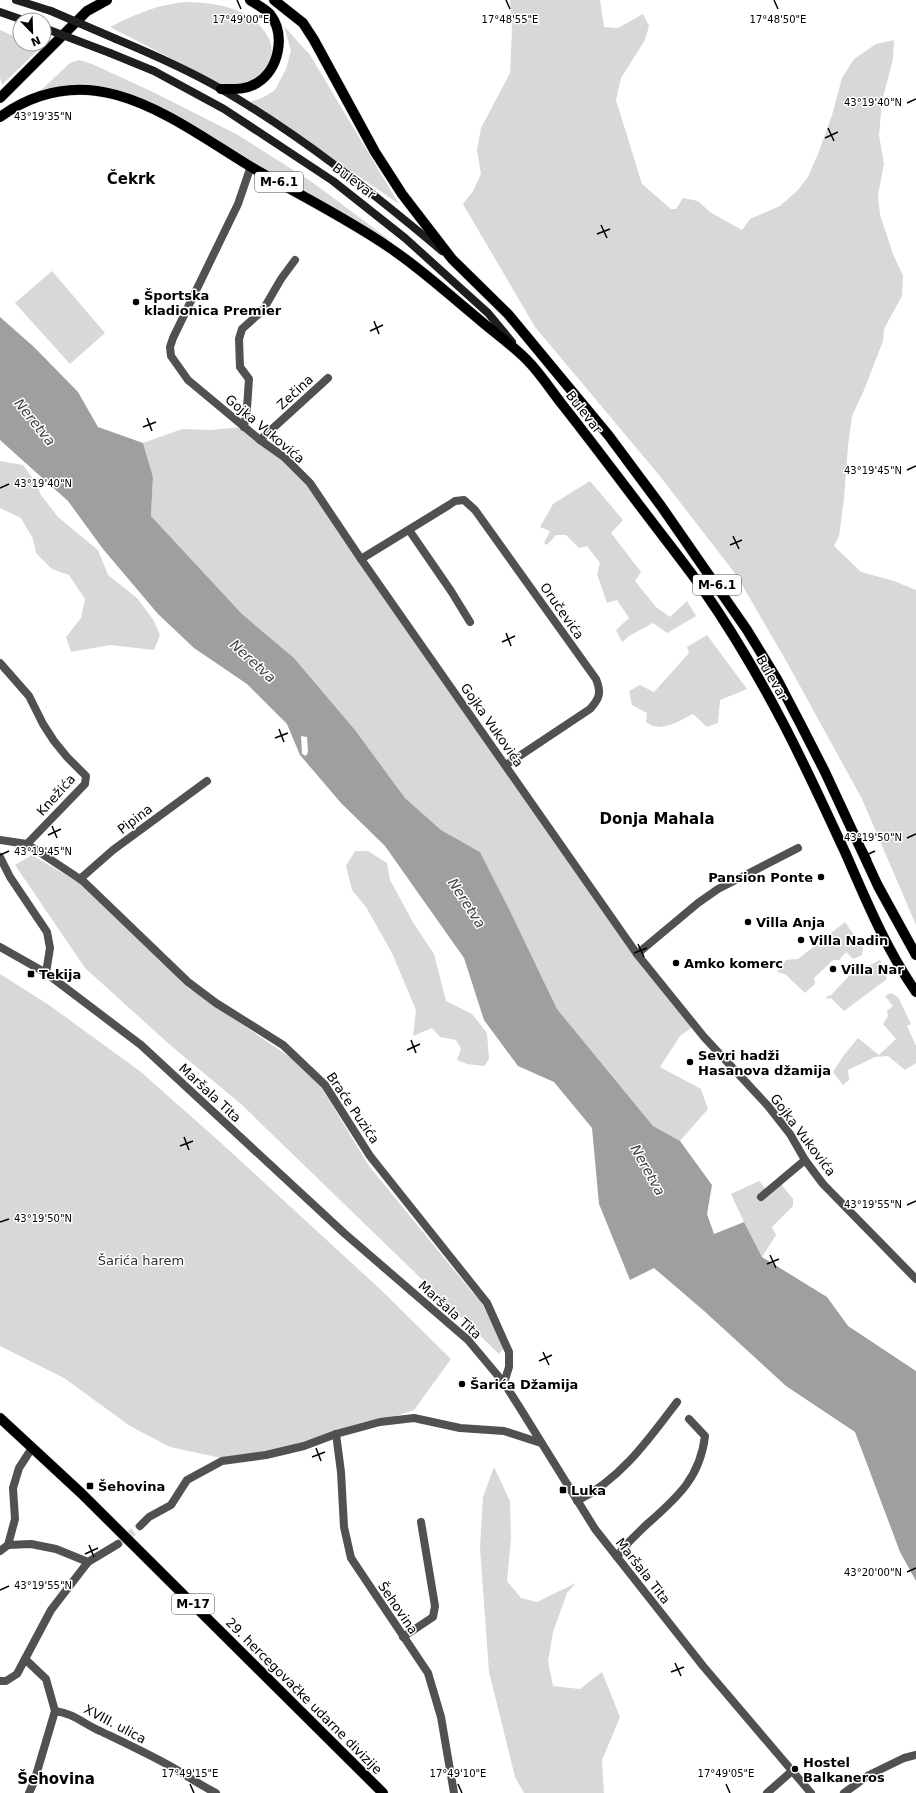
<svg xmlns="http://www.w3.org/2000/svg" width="916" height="1793" font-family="'DejaVu Sans',sans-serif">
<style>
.green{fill:#d8d8d8}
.water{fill:#9f9f9f;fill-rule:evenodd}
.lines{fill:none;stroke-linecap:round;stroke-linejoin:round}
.minor-tunnel{stroke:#d9d9d9;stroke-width:8;stroke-dasharray:8 4;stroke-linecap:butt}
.primary-casing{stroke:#dbdbdb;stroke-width:11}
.minor{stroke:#515151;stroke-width:8}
.tertiary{stroke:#515151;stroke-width:8}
.secondary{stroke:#1e1e1e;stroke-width:8}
.primary{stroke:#000;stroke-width:10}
.secondary-bridge{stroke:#1e1e1e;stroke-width:8}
.ticks{fill:none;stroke:#000;stroke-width:1.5}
.poi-dot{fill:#000;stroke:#fff;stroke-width:1.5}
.labels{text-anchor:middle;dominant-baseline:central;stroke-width:3;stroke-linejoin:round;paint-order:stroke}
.shield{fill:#fff;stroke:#4c4c4c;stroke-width:1}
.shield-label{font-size:12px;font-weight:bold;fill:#000}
.street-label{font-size:13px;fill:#000;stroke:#fff}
.poi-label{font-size:13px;font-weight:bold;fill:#000;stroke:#fff;text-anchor:start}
.park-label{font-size:13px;fill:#2f2f2f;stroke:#fff}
.water-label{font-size:14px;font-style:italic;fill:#404040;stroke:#fff}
.quarter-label{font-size:15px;font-weight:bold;fill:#000;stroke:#fff}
.ticks-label{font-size:10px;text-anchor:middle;fill:#000;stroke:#fff;stroke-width:3;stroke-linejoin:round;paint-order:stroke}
</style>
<rect width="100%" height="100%" fill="#fff"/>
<!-- green -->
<g class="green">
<path d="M510,0H600L604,27L618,28L643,14L649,26L645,40L621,78L616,100L642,184L671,209H676L683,198L698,201L710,212L742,230L750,219L780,206L797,191L808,177L818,154L832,115L842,78L854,59L876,44L894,40L893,59L882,101L879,135L884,164L878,195L880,215L893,254L903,276L902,296L884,329L883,341L864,390L852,416L848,446L844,499L839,536L834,546L861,572L894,581L916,590V925L862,799L789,666L737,576L659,475L535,327L463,204L473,191L481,174L477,150L481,128L510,73L512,29Z"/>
<path d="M187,2C211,3 239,6 257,23C277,41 277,64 254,80C245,86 231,85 221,84L110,27C135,14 159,4 187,2Z"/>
<path d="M284,26L310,55L399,204L250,102L262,98L275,90L286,69L291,51Z"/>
<path d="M0,30L20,39V44H32L40,48L2,85L0,77Z"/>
<path d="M79,60L92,64L153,92L238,135L312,182L391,241L148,102L65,87L39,92L70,63Z"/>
<path d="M52,271L105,333L70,364L15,303Z"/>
<path d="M244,427L310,483L647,965L695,1025L680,1036L660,1067L701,1089L708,1109L680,1141L653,1126L557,1009L510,911L480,852L441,830L405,798L355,730L294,658L242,614L151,516L153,477L143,443L182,429L210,430Z"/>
<path d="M0,461L23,465L36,483L41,495L58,517L98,550L108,575L137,598L154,621L160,635L154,650L110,645L71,652L66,637L81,618L85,599L69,575L52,569L36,553L33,539L21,518L0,508Z"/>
<path d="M590,481L623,520L611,533L641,572L635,581L656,607L670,617L687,601L696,616L667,633L653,623L629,636L622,642L616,630L629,618L617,600L607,603L597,574L600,563L587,546L579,548L566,535H556L547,545L544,543L550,531L540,527L553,504Z"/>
<path d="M707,635L747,689L720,700L718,723L707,727L693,714C679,721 661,734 646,722L647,713L632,705L629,691L640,685L654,692L689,653L687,647Z"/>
<path d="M355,851H368L387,863L390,880L414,924L434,954L446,1001L472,1014L487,1033L489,1059L484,1066L467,1064L457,1060L461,1049L456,1040L440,1037L432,1028L413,1036L416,1010L392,953L366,907L352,890L346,866Z"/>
<path d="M32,855L81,884L187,987L294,1060L320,1085L369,1166L472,1292L480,1299L504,1348L499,1354L242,1105L169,1044L85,968L15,865Z"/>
<path d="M845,922L863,948L862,955L853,959L846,952L839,960H833L814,978L815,984L805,993L785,974L777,972L786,960L798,959Z"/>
<path d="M880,960L887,979L844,1011L831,998L827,999L826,997L831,995L850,975Z"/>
<path d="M0,974L49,1005L141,1072L220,1142L380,1289L451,1359L414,1410L311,1445L221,1458L170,1447L130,1426L64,1378L0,1346Z"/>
<path d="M891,993L898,997L911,1024L907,1026L916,1046V1063L905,1070L888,1056L875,1057L848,1070L849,1080L843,1085L833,1072L844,1055L858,1038L879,1055L896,1039L883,1024L888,1016L887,1011L893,1006L885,996Z"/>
<path d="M759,1181L765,1188L781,1184L793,1199V1206L772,1227L776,1235L762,1257L744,1222L731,1194Z"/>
<path d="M494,1467L510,1501L511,1538L507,1581L521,1598L537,1602L576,1583L567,1593L553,1632L548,1661L553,1686L580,1689L602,1672L620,1717L602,1760L604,1793H524L515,1777L489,1672L480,1548L483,1497Z"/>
</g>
<!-- water -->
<path class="water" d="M0,317L34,347L78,392L98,427L143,443L153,477L151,516L242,614L294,658L355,730L405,798L441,830L480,852L510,911L557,1009L653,1126L680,1141L712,1185L707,1214L714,1234L744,1222L762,1257L827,1297L848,1326L916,1371V1581L900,1552L855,1432L786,1386L703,1310L654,1268L630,1280L599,1204L592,1128L554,1082L518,1066L484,1020L464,958L385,846L341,803L300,755L287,724L247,684L194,648L158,614L103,549L68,501L0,440ZM301,736L307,737L308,752L306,756L302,754Z"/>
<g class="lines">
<!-- minor-tunnel -->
<path class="minor-tunnel" d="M118,1544L140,1526"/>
<!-- primary casing -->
<g class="primary-casing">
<g id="primary">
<path d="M274,0L303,23L314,40L375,152L402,194L452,259L508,314L609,436L661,506L747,630L777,679L801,725L825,772L878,886L916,955"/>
<path d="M221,89C234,89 246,90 257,83C279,69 286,35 270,14C265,9 256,4 250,0"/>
<path d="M0,98L87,11L107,0"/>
<path d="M0,117C90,52 170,117 248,165C295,193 345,217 390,248C420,268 447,293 475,316C492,331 511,344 527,360C540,373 550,389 561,403C588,437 614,472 640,506C661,534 682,560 702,588C732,631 759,677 783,723C805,765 825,809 845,852C866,900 886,949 916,992"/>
<path d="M0,1418L81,1493L383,1793"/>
</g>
</g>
<!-- minor -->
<g class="minor">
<path d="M251,166L238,204L173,338L170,347L171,356L188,380L260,440L284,457L310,483L361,559L637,954L704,1037L768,1106L790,1134L805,1160L823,1184L916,1279"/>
<path d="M244,427L247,408L249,379L240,367L239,339L242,329L263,310L281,279L295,260"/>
<path d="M260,440L328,378"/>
<path d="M409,530L451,591L470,622"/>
<path d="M361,559L449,505L455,501L464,500L475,510L596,679C602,693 599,699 590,709L506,765"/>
<path d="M0,663L29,696L43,724L54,741L67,757L86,776L85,784L27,844L0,840"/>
<path d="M27,844L83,881L188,982L216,1003L283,1045L325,1085L370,1156L487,1303L509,1352V1367L504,1383"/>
<path d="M0,857L10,877L47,932L50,948L46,973"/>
<path d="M80,879L113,850L207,781"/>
<path d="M637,954L698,903L718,889L798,848"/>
<path d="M761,1197L805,1160"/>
<path d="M336,1434L341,1472L344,1527L351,1558L428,1673L441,1717L454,1793"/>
<path d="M577,1501C621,1479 649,1439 677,1402"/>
<path d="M140,1526L149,1517L171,1505L187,1480L222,1461L266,1455L304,1446L336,1434L380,1422L414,1418L460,1428L504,1431L541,1443"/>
<path d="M8,1545L31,1544L56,1549L88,1562"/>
<path d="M0,1551L8,1545L15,1519L13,1488L19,1468L32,1448"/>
<path d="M617,1557C624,1545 634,1537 644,1527C674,1500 700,1480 705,1436L689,1419"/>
<path d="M403,1637L433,1617L435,1606L421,1522"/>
<path d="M25,1659L46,1679L55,1711"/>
<path d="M0,1681H6L17,1674L51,1610L88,1562L118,1544"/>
<path d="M55,1711C73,1713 84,1724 100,1731C125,1743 153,1756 177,1770C190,1778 202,1786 216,1793"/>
<path d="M29,1793L34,1782L55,1711"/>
<path d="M767,1793L792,1771"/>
<path d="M844,1793L869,1775L904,1758L916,1755"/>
</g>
<!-- tertiary -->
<path class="tertiary" d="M0,947L46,973L141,1045L344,1233L468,1340L504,1383L520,1408L595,1529L703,1666L811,1793"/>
<!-- secondary -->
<g class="secondary">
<path d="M16,0L51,11"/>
<path d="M0,12L23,20"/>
<path d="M116,39C152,54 188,70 221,89C300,135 372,192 442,251"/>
<path d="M110,53L154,71L224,109L333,181L405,238L488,313L512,342"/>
</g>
<!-- primary -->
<use href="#primary" class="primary"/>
<!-- secondary-bridge -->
<g class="secondary-bridge">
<path d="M51,11L116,39"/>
<path d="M44,28L110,53"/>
</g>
</g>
<!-- ticks -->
<path class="ticks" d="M237,0L241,9M506,0L510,9M774,0L778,9M907,103L916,99M0,120L9,116M828,128L834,141M825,138L838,132M601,225L607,238M597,234L610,229M374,321L379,334M370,331L383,325M147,418L152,431M143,427L156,422M907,470L916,466M0,488L9,484M733,536L739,549M730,545L742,540M506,633L511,646M502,642L515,636M279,729L284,742M275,738L288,733M52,826L57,838M48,835L61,829M907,838L916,834M865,848L871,860M0,855L9,851M862,857L875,851M638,944L644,957M634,953L647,948M411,1040L416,1053M407,1050L420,1044M184,1137L189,1150M180,1146L193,1141M907,1205L916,1201M0,1222L9,1219M770,1255L776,1268M767,1264L779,1259M543,1352L549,1365M539,1361L552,1355M316,1448L321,1461M312,1457L325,1452M89,1545L94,1557M85,1554L98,1548M907,1572L916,1568M0,1590L9,1586M675,1663L681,1676M671,1672L684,1667M190,1784L194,1793M458,1784L462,1793M726,1784L730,1793"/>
<!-- markers -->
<g class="poi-dot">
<circle cx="136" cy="302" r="4"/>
<circle cx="821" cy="877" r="4"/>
<circle cx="748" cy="922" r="4"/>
<circle cx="801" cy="940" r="4"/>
<circle cx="676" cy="963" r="4"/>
<circle cx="833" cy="969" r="4"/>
<rect x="27" y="970" width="8" height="8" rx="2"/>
<circle cx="690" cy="1062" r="4"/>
<circle cx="462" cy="1384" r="4"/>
<rect x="86" y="1482" width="8" height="8" rx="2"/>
<rect x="559" y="1486" width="8" height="8" rx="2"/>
<circle cx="795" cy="1769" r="4"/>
</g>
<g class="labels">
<!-- shield labels -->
<g class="shield">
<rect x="255" y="172" width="48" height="20" rx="3"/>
<rect x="693" y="575" width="48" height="20" rx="3"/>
<rect x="172" y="1594" width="42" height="20" rx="3"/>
</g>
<g class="shield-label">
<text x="279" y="182">M-6.1</text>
<text x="717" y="585">M-6.1</text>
<text x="193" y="1604">M-17</text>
</g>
<!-- street labels -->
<g class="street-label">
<text transform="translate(354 181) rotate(37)">Bulevar</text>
<text transform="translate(295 392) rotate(-43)">Zečina</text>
<text transform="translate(584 412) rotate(52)">Bulevar</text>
<text transform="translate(265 429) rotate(40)">Gojka Vukovića</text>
<text transform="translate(562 611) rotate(55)">Oručevića</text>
<text transform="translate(772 678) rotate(60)">Bulevar</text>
<text transform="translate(492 725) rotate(55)">Gojka Vukovića</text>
<text transform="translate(56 795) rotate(-48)">Knežića</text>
<text transform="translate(135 819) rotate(-37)">Pipina</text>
<text transform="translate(210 1093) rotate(43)">Maršala Tita</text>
<text transform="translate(353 1108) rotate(56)">Braće Puzića</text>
<text transform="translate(803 1135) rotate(53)">Gojka Vukovića</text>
<text transform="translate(450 1310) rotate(42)">Maršala Tita</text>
<text transform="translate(643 1571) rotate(52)">Maršala Tita</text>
<text transform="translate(398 1608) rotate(56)">Šehovina</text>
<text transform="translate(304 1696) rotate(45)">29. hercegovačke udarne divizije</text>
<text transform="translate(115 1724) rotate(28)">XVIII. ulica</text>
</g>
<!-- poi labels -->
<g class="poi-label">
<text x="144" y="295">Športska<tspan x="144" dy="15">kladionica Premier</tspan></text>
<text x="813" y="877" text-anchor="end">Pansion Ponte</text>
<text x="756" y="922">Villa Anja</text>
<text x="809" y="940">Villa Nadin</text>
<text x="684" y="963">Amko komerc</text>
<text x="841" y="969">Villa Nar</text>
<text x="39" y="974">Tekija</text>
<text x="698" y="1055">Sevri hadži<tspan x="698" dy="15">Hasanova džamija</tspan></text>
<text x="470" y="1384">Šarića Džamija</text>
<text x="98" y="1486">Šehovina</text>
<text x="571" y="1490">Luka</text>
<text x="803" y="1762">Hostel<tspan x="803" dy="15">Balkaneros</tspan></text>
</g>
<!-- park labels -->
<g class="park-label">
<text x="141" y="1260">Šarića harem</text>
</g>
<!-- water labels -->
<g class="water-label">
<text transform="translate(35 422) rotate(51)">Neretva</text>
<text transform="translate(253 661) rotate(42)">Neretva</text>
<text transform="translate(467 903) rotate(57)">Neretva</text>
<text transform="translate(648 1170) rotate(61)">Neretva</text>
</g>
<!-- quarter labels -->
<g class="quarter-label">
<text x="131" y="179">Čekrk</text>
<text x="657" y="819">Donja Mahala</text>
<text x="56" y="1779">Šehovina</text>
</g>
</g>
<g class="ticks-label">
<text x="241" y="23">17°49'00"E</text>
<text x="510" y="23">17°48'55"E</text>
<text x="778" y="23">17°48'50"E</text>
<text x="873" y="106">43°19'40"N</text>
<text x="43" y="120">43°19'35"N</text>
<text x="873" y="474">43°19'45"N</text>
<text x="43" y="487">43°19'40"N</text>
<text x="873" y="841">43°19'50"N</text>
<text x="43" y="855">43°19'45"N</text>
<text x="873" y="1208">43°19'55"N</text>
<text x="43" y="1222">43°19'50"N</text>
<text x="873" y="1576">43°20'00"N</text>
<text x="43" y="1589">43°19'55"N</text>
<text x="190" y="1777">17°49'15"E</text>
<text x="458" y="1777">17°49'10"E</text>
<text x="726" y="1777">17°49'05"E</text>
</g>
<!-- north arrow -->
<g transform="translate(32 32) rotate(157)"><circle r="19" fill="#ffffff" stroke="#999999"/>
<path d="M0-3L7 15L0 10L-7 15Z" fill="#000000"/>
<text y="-6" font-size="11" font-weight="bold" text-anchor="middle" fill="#000000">N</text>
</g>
</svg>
